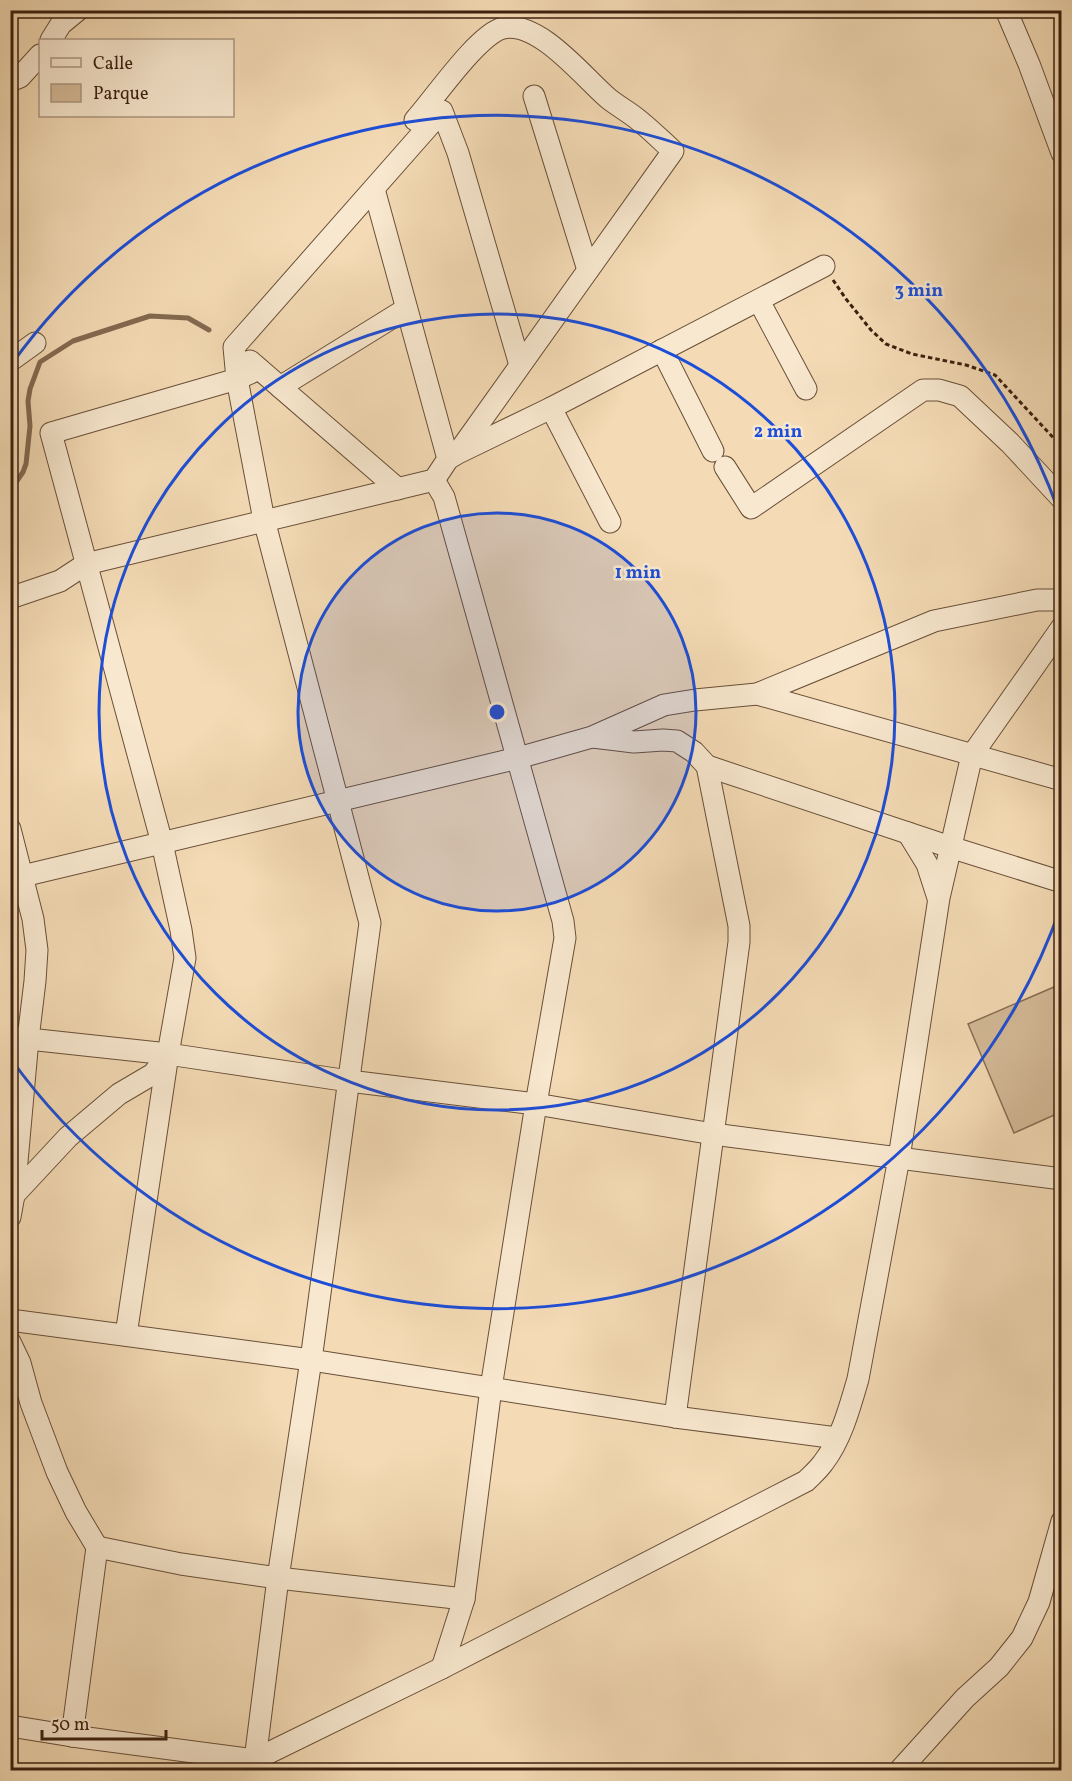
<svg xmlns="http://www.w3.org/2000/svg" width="1072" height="1781" font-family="Vollkorn,serif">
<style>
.green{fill:#d5bb99;stroke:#886e54;stroke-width:1.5}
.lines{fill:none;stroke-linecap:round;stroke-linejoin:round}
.stream{stroke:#846a51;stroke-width:5}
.minor-casing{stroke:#694f38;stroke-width:23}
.path{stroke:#3b200f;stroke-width:3;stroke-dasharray:4.5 3;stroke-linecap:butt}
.minor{stroke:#f8e8cf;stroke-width:21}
.ring{fill:none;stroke:#1d4ed8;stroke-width:3}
.centre{fill:#1d4ed8;stroke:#f8e8cf;stroke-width:3}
.ring-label{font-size:18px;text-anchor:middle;font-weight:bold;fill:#1d4ed8;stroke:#f8e8cf;stroke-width:5;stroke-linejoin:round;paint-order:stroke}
</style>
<rect width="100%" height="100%" fill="#f4dbb5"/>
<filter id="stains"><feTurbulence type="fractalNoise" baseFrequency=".00333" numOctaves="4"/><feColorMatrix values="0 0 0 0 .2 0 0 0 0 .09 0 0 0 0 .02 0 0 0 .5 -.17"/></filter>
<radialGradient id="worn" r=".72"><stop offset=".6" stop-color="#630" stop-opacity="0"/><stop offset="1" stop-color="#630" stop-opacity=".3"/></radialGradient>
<!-- green -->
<path class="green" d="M1061,984V1112L1014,1133L968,1024Z"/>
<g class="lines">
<!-- stream -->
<path class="stream" d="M10,491L23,472L26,464L30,426L28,401L30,389L40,362L73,341L150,316L188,318L209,330"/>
<!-- minor casing -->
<g class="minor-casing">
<g id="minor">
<path d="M1006,10L1029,64L1062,153"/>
<path d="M51,40L61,24L78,10"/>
<path d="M10,81L20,77L40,55"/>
<path d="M534,96L588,270"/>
<path d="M415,120C434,99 478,34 503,28C539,20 584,78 609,99C618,106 627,111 636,118C649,128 661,140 673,151L460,450"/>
<path d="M374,189L448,459"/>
<path d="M759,301L806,389"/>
<path d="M662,350L713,451"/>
<path d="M10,361L35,343"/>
<path d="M250,361L398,489"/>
<path d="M280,387L406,309"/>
<path d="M551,408L610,522"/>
<path d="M725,467L751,508L923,390H939L960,396L1010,443L1062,499"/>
<path d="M434,480L444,497L563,921L565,938L536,1104L491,1388L464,1599L442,1668"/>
<path d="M10,598L60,581L86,564L434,480L448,459L458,453L551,408L824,266"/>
<path d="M757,694L1062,780"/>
<path d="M593,737L634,742L663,740L677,741L694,752L707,766L950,847L1062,882"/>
<path d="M10,829L33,919L37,950L35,981L28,1039L14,1195L10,1217"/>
<path d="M908,833L927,864L938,898"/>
<path d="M10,879L518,758L592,737L664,705L695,700L757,694L934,621L1037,600H1062"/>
<path d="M10,1037L168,1054L349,1081L536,1104L713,1134L1062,1179"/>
<path d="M14,1195L68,1137L119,1094L153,1074L168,1055"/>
<path d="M10,1320L311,1360L675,1417L837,1438"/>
<path d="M126,1335L168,1054L185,958L181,930L162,843L51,433L237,379L259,369"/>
<path d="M10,1342L20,1363L31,1403L57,1472L76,1512L97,1547L72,1736"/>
<path d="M675,1417L739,942V926L707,766"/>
<path d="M97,1547L181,1564L278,1578L464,1599"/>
<path d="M10,1726L72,1736L255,1760L278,1578L311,1360L370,923L264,520L237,379L234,347L442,111L458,153L520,365"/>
<path d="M244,1765L442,1668L806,1481C812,1475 818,1470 823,1463C841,1440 850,1407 858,1379L899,1158L939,898L972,755L1062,627"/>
<path d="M900,1770L965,1698L999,1667L1022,1638L1039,1602L1062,1521"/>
</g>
</g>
<!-- path -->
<path class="path" d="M833,280L846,299L871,330L886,344L912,354L966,365L995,375L1062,447"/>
<!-- minor -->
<use href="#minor" class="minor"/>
</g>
<!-- distance rings -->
<circle cx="497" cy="712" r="199" fill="#1d4ed8" fill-opacity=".12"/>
<g class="ring">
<circle cx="497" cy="712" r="199"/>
<circle cx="497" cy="712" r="398"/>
<path d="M1061 906A597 597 0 0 1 11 1059M11 365A597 597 0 0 1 1061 518"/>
</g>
<circle cx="497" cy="712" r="9" class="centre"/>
<g class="ring-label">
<text x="919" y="296">3 min</text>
<text x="778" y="437">2 min</text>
<text x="638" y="578">1 min</text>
</g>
<!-- margin -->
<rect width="1072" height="1781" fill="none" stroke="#f4dbb5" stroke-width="36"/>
<rect x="12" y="12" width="1048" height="1757" fill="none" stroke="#3b200f" stroke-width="3"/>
<rect x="18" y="18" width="1036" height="1745" fill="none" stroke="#3b200f" stroke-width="1.5"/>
<!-- legend -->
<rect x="39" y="39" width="195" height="78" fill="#f8e8cf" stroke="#ac9882" stroke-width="1.5"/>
<rect x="51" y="58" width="30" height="9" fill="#f8e8cf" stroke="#ac9882" stroke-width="1.5"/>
<text x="93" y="69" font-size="18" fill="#3b200f">Calle</text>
<rect x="51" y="84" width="30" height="18" fill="#d5bb99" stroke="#ac9882" stroke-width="1.5"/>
<text x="93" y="99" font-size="18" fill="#3b200f">Parque</text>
<!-- scale -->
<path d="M42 1730v9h124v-9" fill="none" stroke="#3b200f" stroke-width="3"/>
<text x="51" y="1730" font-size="18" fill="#3b200f" stroke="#f8e8cf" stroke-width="4.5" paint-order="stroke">50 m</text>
<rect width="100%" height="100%" filter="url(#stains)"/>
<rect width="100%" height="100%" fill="url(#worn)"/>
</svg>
